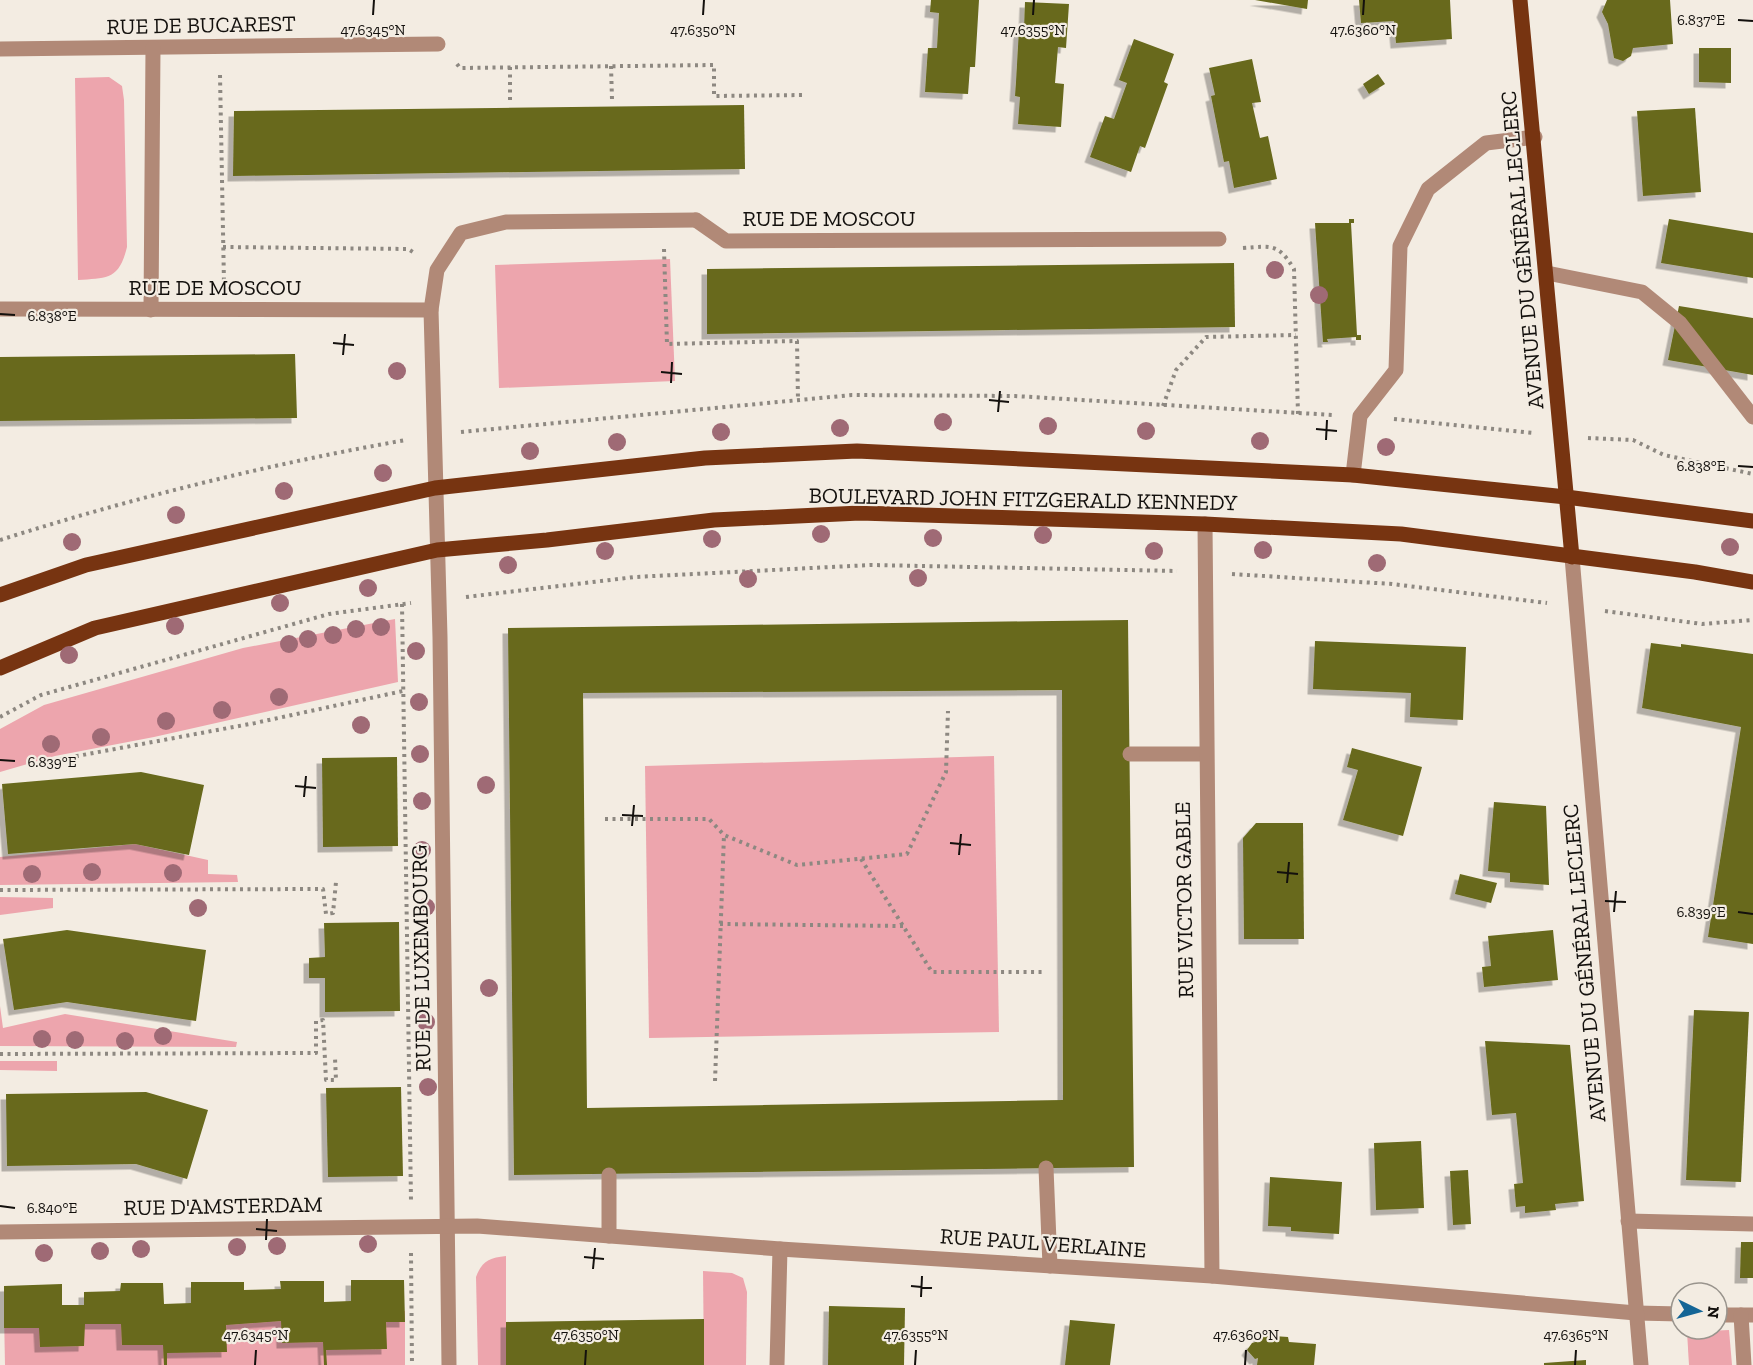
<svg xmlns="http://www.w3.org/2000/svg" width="1753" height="1365" font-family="'Zilla Slab',serif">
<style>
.green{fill:#eda5ad}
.building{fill:#67691c;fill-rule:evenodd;filter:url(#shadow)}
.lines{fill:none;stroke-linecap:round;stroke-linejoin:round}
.path{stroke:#8d8881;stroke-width:4;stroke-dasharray:3 4.5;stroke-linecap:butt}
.service{stroke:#b18977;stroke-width:15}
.minor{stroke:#b18977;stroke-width:15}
.tertiary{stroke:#b18977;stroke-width:15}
.primary{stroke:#773411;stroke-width:15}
.tree{fill:#9f6a75}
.ticks{fill:none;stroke:#13100d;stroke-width:2}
.labels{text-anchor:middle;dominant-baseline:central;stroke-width:4.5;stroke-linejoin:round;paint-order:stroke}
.street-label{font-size:22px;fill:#13100d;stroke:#f3ece2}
.ticks-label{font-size:15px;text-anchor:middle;fill:#13100d;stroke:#f3ece2;stroke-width:4.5;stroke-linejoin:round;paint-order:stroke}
</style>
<defs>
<filter id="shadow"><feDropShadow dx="-5.5" dy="5.5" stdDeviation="0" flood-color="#0004"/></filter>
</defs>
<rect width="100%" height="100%" fill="#f3ece2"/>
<!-- green -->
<g class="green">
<path d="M109,77L122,86L124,100L127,247C119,280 107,278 78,280L75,78Z"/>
<path d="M670,259L675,381L499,388L495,265Z"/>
<path d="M395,619L398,682L154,737L55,756L0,772V729L44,705L243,648Z"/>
<path d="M994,756L999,1032L649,1038L645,766Z"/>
<path d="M135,844L208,860V874L237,875L238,882L0,885V857Z"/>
<path d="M0,897L53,898V908L0,915Z"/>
<path d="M0,1006L3,1028L65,1014L237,1042L236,1047L0,1046Z"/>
<path d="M0,1061H57V1071L0,1070Z"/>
<path d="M506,1256V1365H478L476,1277C482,1261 489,1258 506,1256Z"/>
<path d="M703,1271L732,1273L743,1278L747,1292L746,1365H704Z"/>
<path d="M405,1311V1365H5L4,1314Z"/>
<path d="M1729,1330L1732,1365H1689L1687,1332Z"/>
</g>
<!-- building -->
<g class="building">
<path d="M931,0H979L975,67H970L968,94L925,92L928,48H937L939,13L930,12Z"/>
<path d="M1255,0H1308L1307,9Z"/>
<path d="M1359,0H1450L1452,39L1396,43L1394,21L1361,23Z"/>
<path d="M1607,0H1670L1673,44L1633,48L1631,56L1623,61L1614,58L1608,24L1602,12Z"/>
<path d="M1025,2L1069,4L1066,48L1058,47L1055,83L1064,84L1061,127L1018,124L1020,97L1015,96L1016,82L1019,29H1024Z"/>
<path d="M1134,39L1174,54L1164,82L1168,84L1145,148L1140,146L1131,172L1090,157L1105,116L1114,119L1127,83L1119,80Z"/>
<path d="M1699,48H1731V83L1699,82Z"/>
<path d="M1252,59L1261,102L1252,103L1260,138L1268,136L1277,179L1234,188L1229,161L1224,162L1211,96L1215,95L1209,68Z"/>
<path d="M1378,74L1385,84L1369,94L1363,84Z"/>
<path d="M744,105L745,169L233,176L234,111Z"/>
<path d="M1695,108L1701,192L1643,196L1637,111Z"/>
<path d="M1349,219H1354V223H1351L1357,335H1361V340H1356V337L1327,339L1328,342H1323L1315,223H1349Z"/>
<path d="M1669,219L1753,233V278L1661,263Z"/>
<path d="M1234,263L1235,327L707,334V269Z"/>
<path d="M1679,306L1753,318V375L1668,360Z"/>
<path d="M295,354L297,418L0,421V357Z"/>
<path d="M1128,620L1134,1167L514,1175L508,628ZM1062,690L1063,1100L587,1108L583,693Z"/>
<path d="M1315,641L1466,647L1463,720L1410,717L1411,693L1313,689Z"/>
<path d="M1651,643L1681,647V644L1753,654V944L1708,937L1741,727L1642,708Z"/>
<path d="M1352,748L1422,767L1403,836L1343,820L1358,770L1347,767Z"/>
<path d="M397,757L398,846L323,847L322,758Z"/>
<path d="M141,772L204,785L189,855L135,844L8,854L2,784Z"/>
<path d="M1494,802L1546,806L1549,885L1510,882V873L1488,871Z"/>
<path d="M1256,823H1303L1304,939H1244L1243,838Z"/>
<path d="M1460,874L1497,883L1491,903L1455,894Z"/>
<path d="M399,922L400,1011L325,1012V978H309V958L325,957L324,923Z"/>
<path d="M67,930L206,950L196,1021L67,1002L14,1010L3,939Z"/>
<path d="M1553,930L1558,980L1484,987L1482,967L1491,966L1488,936Z"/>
<path d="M1694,1010L1749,1012L1741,1182L1686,1180Z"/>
<path d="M1485,1041L1570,1045L1584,1201L1555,1204L1556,1210L1525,1213V1206L1516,1207L1514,1184L1523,1183L1516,1113L1492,1115Z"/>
<path d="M401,1087L403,1176L328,1177L326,1088Z"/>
<path d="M146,1092L208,1110L187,1179L136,1164L7,1166L6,1094Z"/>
<path d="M1421,1141L1424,1208L1376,1210L1374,1143Z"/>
<path d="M1468,1170L1471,1224L1453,1225L1450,1171Z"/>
<path d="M1270,1177L1342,1182L1339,1234L1291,1231V1227L1268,1226Z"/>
<path d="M1741,1242H1753V1278H1740Z"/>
<path d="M351,1280H404L405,1322H386L387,1349L326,1350L327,1365H324L323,1342L282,1343L281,1321L226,1325L227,1352L167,1353V1365H164L163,1345H122L121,1324H85L84,1346L40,1347L39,1328H4V1286L62,1284V1305H84V1292L120,1291L121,1283H163L164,1304L191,1303V1282H244V1290L281,1289L280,1281H324V1302L351,1301Z"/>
<path d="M829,1306L905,1308L904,1365H828Z"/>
<path d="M704,1319V1365H506V1322Z"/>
<path d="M1070,1320L1115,1324L1110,1365H1065Z"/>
<path d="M1259,1335L1288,1337L1289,1342L1316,1344L1314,1365H1257L1258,1358L1255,1359L1247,1350L1252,1343L1259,1341Z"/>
<path d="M1586,1360V1365H1544V1363Z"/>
</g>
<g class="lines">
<!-- path -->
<g class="path">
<path d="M457,64L460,68L714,65V96L805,95"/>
<path d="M611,66L612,99"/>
<path d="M510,67V101"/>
<path d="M220,75L224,283"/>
<path d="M223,247L408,249L416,254"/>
<path d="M1243,248C1272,246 1278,243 1294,269L1298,414"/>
<path d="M664,249L667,344L797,341L798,400"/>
<path d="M1163,406L1176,370L1206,337L1296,335"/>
<path d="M1394,419L1533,433"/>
<path d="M461,432L852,395L1015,396L1333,415"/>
<path d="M1588,438L1633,440L1664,455L1753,474"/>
<path d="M0,540C132,498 269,464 406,440"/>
<path d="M1232,574L1392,584L1547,603"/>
<path d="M466,597L635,577L871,565L1177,571"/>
<path d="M402,604L411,1201"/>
<path d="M1605,611L1702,624L1753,620"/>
<path d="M0,717L41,695L329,614L411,603"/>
<path d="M61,759L255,723L403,691"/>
<path d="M605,819H709L724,835L797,865L907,854L946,772L948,711"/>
<path d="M861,859L932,972H1043"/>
<path d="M0,890L323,889L326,914L333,913L336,882"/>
<path d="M720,924L903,926"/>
<path d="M0,1054L316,1053V1021L323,1020L326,1080H336L335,1058"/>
<path d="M715,1081L724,835"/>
<path d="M411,1253L412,1365"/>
</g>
<!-- service -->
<g class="service">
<path d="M696,220L726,241L1219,239"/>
<path d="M1547,273L1642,292L1680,323L1753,417"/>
<path d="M1353,475L1360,416L1396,370L1400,246L1428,189L1486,143L1535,137"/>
<path d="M1130,754H1205"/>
<path d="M1046,1168L1050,1266"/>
<path d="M609,1175V1236"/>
<path d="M1628,1221L1753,1224"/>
<path d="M1636,1313L1681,1314"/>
<path d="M1717,1315H1753"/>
<path d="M1741,1315L1744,1365"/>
</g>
<!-- minor -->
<g class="minor">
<path d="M0,49L438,44"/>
<path d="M0,309L431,310L437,270L461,233L506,222L696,220"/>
<path d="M151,310L153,48"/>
<path d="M431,310L440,637L449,1365"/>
<path d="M1205,524L1212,1276"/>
<path d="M0,1232L477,1226L780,1249L1212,1276L1636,1313"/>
<path d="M777,1365L780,1249"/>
</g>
<!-- tertiary -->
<path class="tertiary" d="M1572,557L1641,1365"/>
<!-- primary -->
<g class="primary">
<path d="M1520,0L1572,557"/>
<path d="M0,595L86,565L435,488L705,458L857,451L1353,475L1566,497L1753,521"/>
<path d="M0,668L95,628L437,550L547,540L714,520L860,513L1205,524L1401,534L1695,572L1753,582"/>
</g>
</g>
<!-- trees -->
<g class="tree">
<circle cx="1275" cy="270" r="9"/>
<circle cx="1319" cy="295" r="9"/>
<circle cx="397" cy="371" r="9"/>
<circle cx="943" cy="422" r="9"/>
<circle cx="1048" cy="426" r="9"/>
<circle cx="840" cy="428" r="9"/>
<circle cx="1146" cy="431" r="9"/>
<circle cx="721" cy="432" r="9"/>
<circle cx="1260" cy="441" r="9"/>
<circle cx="617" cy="442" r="9"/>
<circle cx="1386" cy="447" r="9"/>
<circle cx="530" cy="451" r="9"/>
<circle cx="383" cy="473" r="9"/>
<circle cx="284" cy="491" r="9"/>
<circle cx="176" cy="515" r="9"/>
<circle cx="821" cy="534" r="9"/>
<circle cx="1043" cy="535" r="9"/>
<circle cx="933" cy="538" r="9"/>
<circle cx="712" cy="539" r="9"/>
<circle cx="72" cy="542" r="9"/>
<circle cx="1730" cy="547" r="9"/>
<circle cx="1263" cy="550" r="9"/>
<circle cx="605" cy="551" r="9"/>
<circle cx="1154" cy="551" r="9"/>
<circle cx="1377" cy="563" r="9"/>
<circle cx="508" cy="565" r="9"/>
<circle cx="918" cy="578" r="9"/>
<circle cx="748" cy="579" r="9"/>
<circle cx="368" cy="588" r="9"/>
<circle cx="280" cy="603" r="9"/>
<circle cx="175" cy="626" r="9"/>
<circle cx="381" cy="627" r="9"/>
<circle cx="356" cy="629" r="9"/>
<circle cx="333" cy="635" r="9"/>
<circle cx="308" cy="639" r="9"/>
<circle cx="289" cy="644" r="9"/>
<circle cx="416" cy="651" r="9"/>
<circle cx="69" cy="655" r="9"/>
<circle cx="279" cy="697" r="9"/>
<circle cx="419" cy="702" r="9"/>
<circle cx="222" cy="710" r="9"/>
<circle cx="166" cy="721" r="9"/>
<circle cx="361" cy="725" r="9"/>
<circle cx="101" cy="737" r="9"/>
<circle cx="51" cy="744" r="9"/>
<circle cx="420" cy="754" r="9"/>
<circle cx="486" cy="785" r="9"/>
<circle cx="422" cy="801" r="9"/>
<circle cx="422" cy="850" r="9"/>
<circle cx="92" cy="872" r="9"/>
<circle cx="173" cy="873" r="9"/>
<circle cx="32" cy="874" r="9"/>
<circle cx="426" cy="907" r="9"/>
<circle cx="198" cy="908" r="9"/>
<circle cx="489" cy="988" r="9"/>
<circle cx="426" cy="1022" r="9"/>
<circle cx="163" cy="1036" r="9"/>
<circle cx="42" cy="1039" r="9"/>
<circle cx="75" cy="1040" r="9"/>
<circle cx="125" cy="1041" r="9"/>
<circle cx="428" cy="1087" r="9"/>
<circle cx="368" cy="1244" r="9"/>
<circle cx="277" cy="1246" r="9"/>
<circle cx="237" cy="1247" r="9"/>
<circle cx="141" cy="1249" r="9"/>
<circle cx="100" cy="1251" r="9"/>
<circle cx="44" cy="1253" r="9"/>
</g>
<!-- ticks -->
<path class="ticks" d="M373,15L374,0M703,15L704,0M1033,15L1034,0M1363,15L1364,0M1738,20L1753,21M0,314L15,315M333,343L354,345M343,355L345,334M661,372L682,374M671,383L672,362M989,400L1009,402M998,412L1000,391M1316,429L1337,431M1326,440L1327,420M1738,466L1753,467M0,760L15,761M295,786L316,788M304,797L306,776M622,815L643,816M632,826L634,805M950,843L971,845M959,855L961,834M1277,872L1298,874M1287,883L1289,862M1605,901L1626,902M1614,912L1616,891M1738,912L1753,914M0,1206L15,1208M256,1229L277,1231M266,1240L267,1219M584,1257L604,1259M593,1269L595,1248M911,1286L932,1288M921,1297L922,1276M255,1365L256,1350M585,1365L586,1350M915,1365L916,1350M1245,1365L1246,1350M1575,1365L1576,1350"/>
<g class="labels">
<!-- street labels -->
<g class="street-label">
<text transform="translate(201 25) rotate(-1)">RUE DE BUCAREST</text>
<text x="829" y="218">RUE DE MOSCOU</text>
<text transform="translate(1522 250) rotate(-95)">AVENUE DU GÉNÉRAL LECLERC</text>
<text x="215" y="287">RUE DE MOSCOU</text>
<text transform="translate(1023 499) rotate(1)">BOULEVARD JOHN FITZGERALD KENNEDY</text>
<text transform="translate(1184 900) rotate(-91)">RUE VICTOR GABLE</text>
<text transform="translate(421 958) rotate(-91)">RUE DE LUXEMBOURG</text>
<text transform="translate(1584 963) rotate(-95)">AVENUE DU GÉNÉRAL LECLERC</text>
<text transform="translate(223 1206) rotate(-1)">RUE D'AMSTERDAM</text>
<text transform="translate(1043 1243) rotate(4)">RUE PAUL VERLAINE</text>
</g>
</g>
<g class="ticks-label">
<text x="1701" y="25">6.837°E</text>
<text x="373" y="35">47.6345°N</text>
<text x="703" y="35">47.6350°N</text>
<text x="1033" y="35">47.6355°N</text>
<text x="1363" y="35">47.6360°N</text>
<text x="52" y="321">6.838°E</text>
<text x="1701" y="471">6.838°E</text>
<text x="52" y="767">6.839°E</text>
<text x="1701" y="917">6.839°E</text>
<text x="52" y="1213">6.840°E</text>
<text x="256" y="1340">47.6345°N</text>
<text x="586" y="1340">47.6350°N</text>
<text x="916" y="1340">47.6355°N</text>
<text x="1246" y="1340">47.6360°N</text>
<text x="1576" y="1340">47.6365°N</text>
</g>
<!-- north arrow -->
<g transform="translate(1699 1311) rotate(95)"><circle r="28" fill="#f3ece2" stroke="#99948d" stroke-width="1.5"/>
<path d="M0-4.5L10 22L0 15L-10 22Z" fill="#146596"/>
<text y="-9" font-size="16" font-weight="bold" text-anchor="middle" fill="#13100d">N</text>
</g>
</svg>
